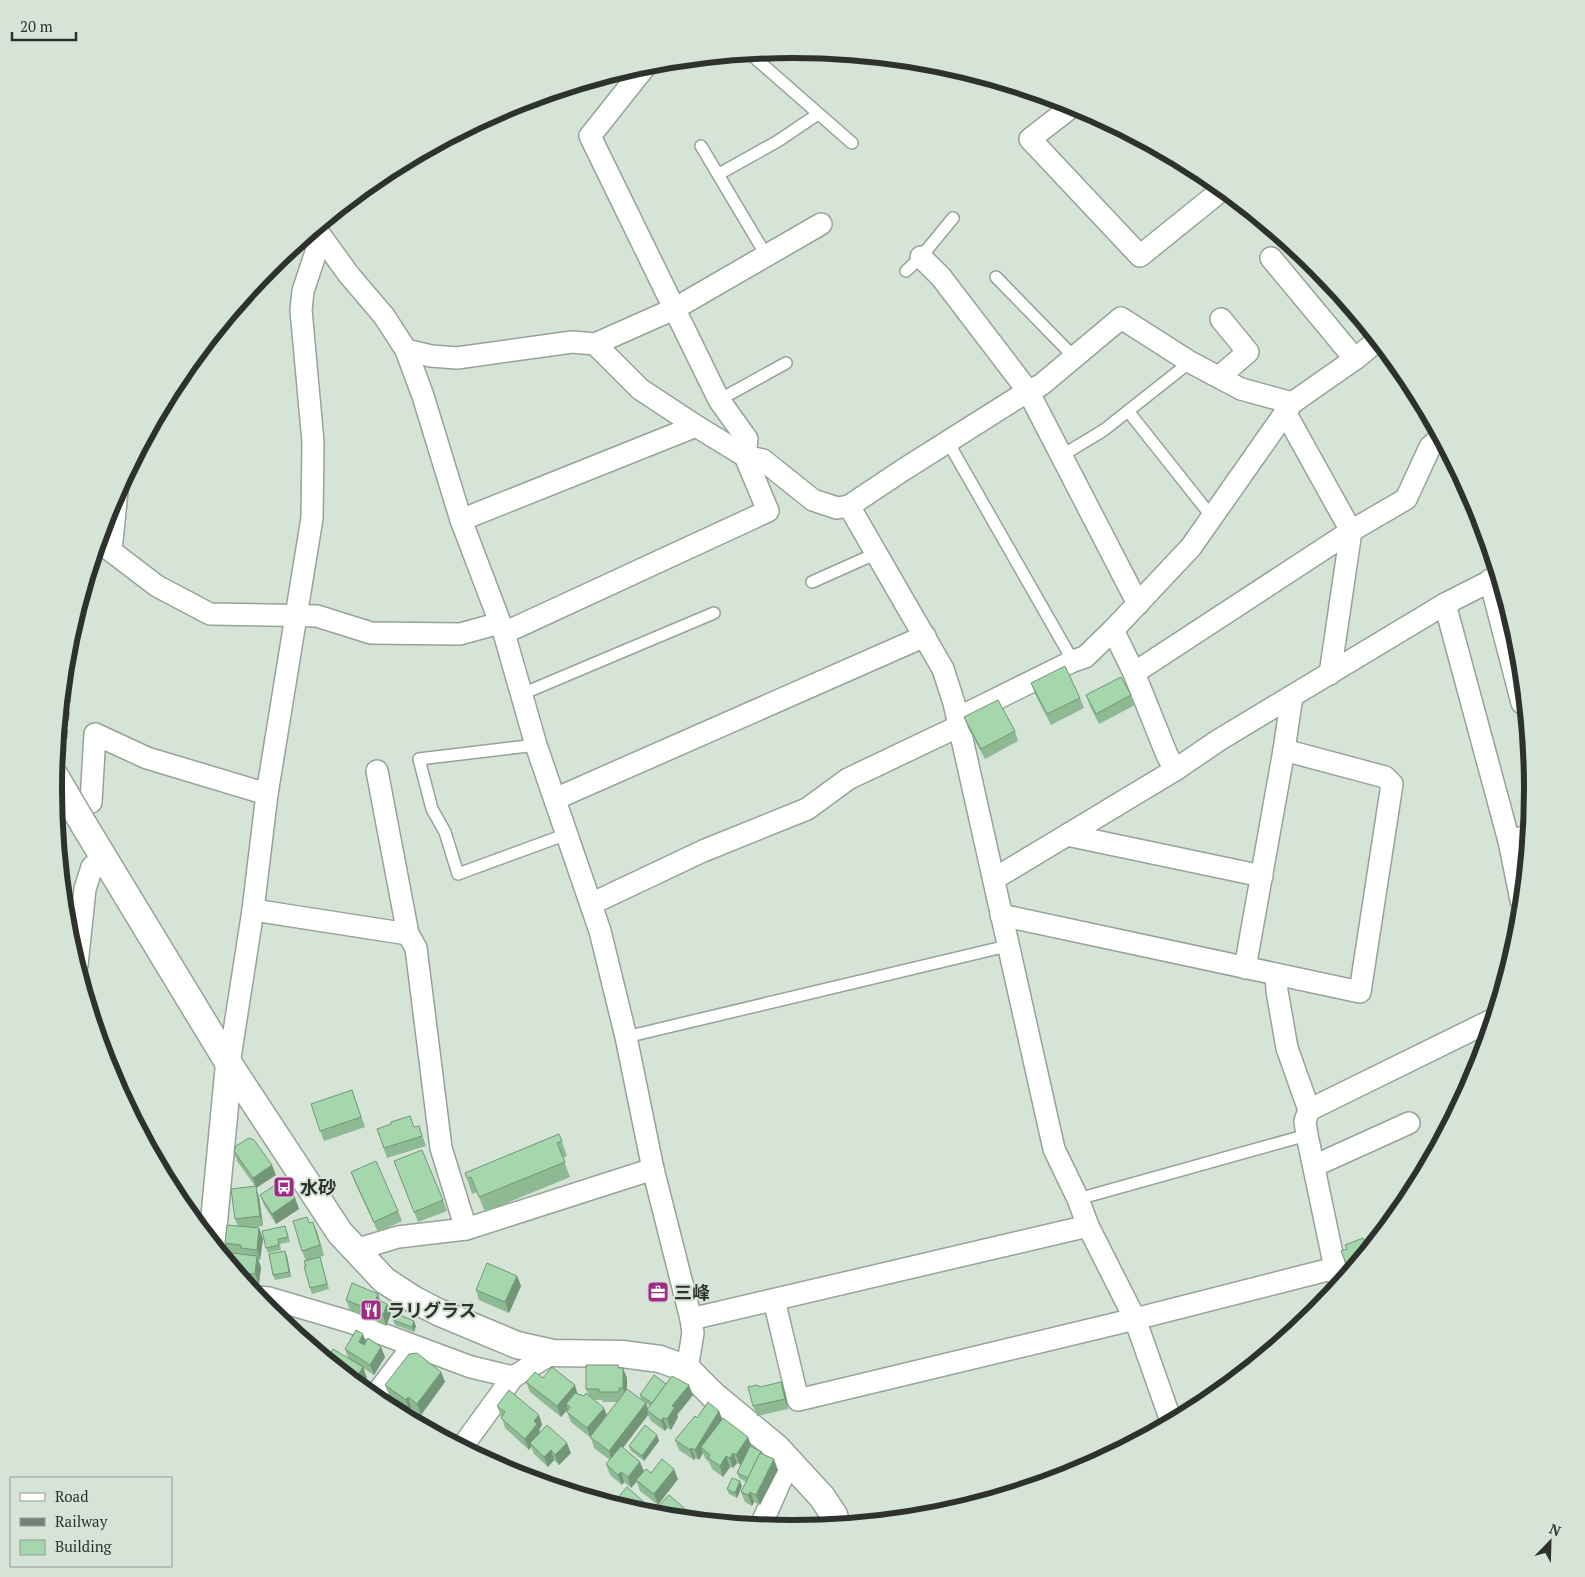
<svg xmlns="http://www.w3.org/2000/svg" width="1585" height="1577" font-family="'PT Serif','Noto Sans JP',serif">
<style>
.lines{fill:none;stroke-linecap:round;stroke-linejoin:round}
.service-casing{stroke:#96a398;stroke-width:14}
.minor-casing{stroke:#96a398;stroke-width:24}
.tertiary-casing{stroke:#96a398;stroke-width:29}
.service{stroke:#fff;stroke-width:11}
.minor{stroke:#fff;stroke-width:21}
.tertiary{stroke:#fff;stroke-width:26}
.rail{stroke:#788079;stroke-width:4;stroke-dasharray:9 9;stroke-linecap:butt}
.tertiary-bridge-casing{stroke:#96a398;stroke-width:29;stroke-linecap:butt}
.tertiary-bridge{stroke:#fff;stroke-width:26}
.wall{fill:#8db993;fill-rule:evenodd}
.shaded-wall{fill:#739678}
.building{fill:#a4d7ab;stroke:#739678}
.labels{text-anchor:middle;dominant-baseline:central;stroke-width:4;stroke-linejoin:round;paint-order:stroke}
.poi-label{font-size:18px;font-weight:bold;fill:#2d322e;stroke:#d6e3d7;text-anchor:start}
.rim{fill:none;stroke:#2d322e;stroke-width:6}
</style>
<rect width="100%" height="100%" fill="#d6e3d7"/>
<g class="lines">
<!-- service casing -->
<g class="service-casing">
<g id="service">
<path d="M753,53L755,58L852,143"/>
<path d="M701,146L766,255"/>
<path d="M719,174L778,141L818,114"/>
<path d="M906,271L921,257L953,218"/>
<path d="M996,277L1074,357"/>
<path d="M719,400L786,363"/>
<path d="M1128,411L1212,517"/>
<path d="M948,442L1073,661"/>
<path d="M1061,456L1104,430L1190,362"/>
<path d="M812,582L877,553"/>
<path d="M522,694L714,613"/>
<path d="M536,745L419,759L432,809L445,832L458,874L567,834"/>
<path d="M626,1037L1007,946"/>
<path d="M1078,1199L1307,1135"/>
</g>
</g>
<!-- minor casing -->
<g class="minor-casing">
<g id="minor">
<path d="M1074,105L1030,139L1140,256L1223,189"/>
<path d="M315,228L349,275L384,316L406,350L431,356L457,358L572,342L595,344L674,309L821,224"/>
<path d="M921,257L941,277L1028,391L1138,604"/>
<path d="M1271,258L1355,359"/>
<path d="M595,344L640,389L696,426L745,456L763,460L813,500L837,508L849,506L903,470L1028,391L1041,385L1121,318L1190,362L1241,389L1292,403"/>
<path d="M406,350L423,396L461,520L504,633L536,745L600,931L626,1037L653,1169L691,1319L693,1333L687,1369"/>
<path d="M1219,377L1248,352L1221,319"/>
<path d="M1285,412L1351,531L1330,674"/>
<path d="M117,491L111,551L157,586L210,614L317,616L371,633L460,634L500,623"/>
<path d="M849,506L943,669L954,703L1054,1149L1078,1199L1088,1226"/>
<path d="M461,520L696,426"/>
<path d="M1490,580L1522,703"/>
<path d="M1445,604L1509,841L1521,900"/>
<path d="M1113,630L1134,673L1167,755L1175,770"/>
<path d="M504,633L768,511L745,456L747,439L719,400L590,136L648,63"/>
<path d="M1134,673L1351,531L1406,499L1430,447L1440,438"/>
<path d="M377,771L408,934L416,948L441,1148L466,1229"/>
<path d="M555,799L925,636"/>
<path d="M75,810L91,802L95,734L147,758L267,794"/>
<path d="M1067,835L1262,876"/>
<path d="M1509,841L1528,836"/>
<path d="M994,879L1175,770L1219,740L1292,696L1445,604L1498,577"/>
<path d="M591,904L703,851L807,809L848,779L953,729L970,712L1073,661L1085,657L1113,630L1191,547L1292,403L1355,359L1377,341"/>
<path d="M253,910L408,934"/>
<path d="M1001,915L1360,992L1392,784L1385,777L1284,750"/>
<path d="M77,965L85,889L92,867L104,856"/>
<path d="M1245,968L1284,750L1292,696"/>
<path d="M1276,974L1277,991L1287,1048L1309,1110L1305,1121L1307,1135L1335,1268L1340,1282"/>
<path d="M229,1064L253,910L267,794L312,518L313,442L301,310L303,291L321,237"/>
<path d="M1309,1110L1492,1020"/>
<path d="M1314,1166L1409,1123"/>
<path d="M355,1250L398,1237L466,1229L653,1169"/>
<path d="M257,1297L269,1298L350,1322L471,1367L513,1377L553,1353"/>
<path d="M774,1300L798,1400L1135,1319L1335,1268"/>
<path d="M691,1319L1088,1226L1135,1319L1171,1421"/>
<path d="M374,1397L412,1347"/>
<path d="M462,1447L513,1377"/>
<path d="M761,1525L789,1462"/>
</g>
</g>
<!-- tertiary casing -->
<g class="tertiary-casing">
<g id="tertiary">
<path d="M84,825L229,1064L340,1233L384,1280L413,1299L438,1312L517,1345L553,1353L622,1354L660,1359L687,1369L713,1395L777,1448L822,1497L834,1515L837,1524"/>
<path d="M212,1242L229,1064"/>
</g>
</g>
<!-- service -->
<use href="#service" class="service"/>
<!-- minor -->
<use href="#minor" class="minor"/>
<!-- tertiary -->
<use href="#tertiary" class="tertiary"/>
<!-- rail -->
<path class="rail" d="M57,828L77,612"/>
<!-- tertiary-bridge casing -->
<g class="tertiary-bridge-casing">
<path id="tertiary-bridge" d="M54,774L84,825"/>
</g>
<!-- tertiary-bridge -->
<use href="#tertiary-bridge" class="tertiary-bridge"/>
</g>
<!-- wall -->
<g class="wall">
<path d="M1031,683L1080,698L1084,708L1051,725L1035,694Z"/>
<path d="M1086,695H1131L1135,705L1099,724L1090,706Z"/>
<path d="M964,717L1015,731L1018,741L985,759L968,728Z"/>
<path d="M352,1090L365,1127L324,1141L320,1131Z"/>
<path d="M419,1126L426,1146L387,1158L377,1129L415,1127Z"/>
<path d="M559,1134L567,1156L563,1158L570,1177L485,1212L477,1192L472,1194L465,1173Z"/>
<path d="M234,1151L276,1175L256,1188L259,1197L263,1226L252,1228H259L263,1239L260,1260H258L261,1267L259,1284L246,1283L223,1255L228,1253L225,1243L238,1226L235,1219L255,1186L237,1161Z"/>
<path d="M394,1161L443,1200L447,1211L418,1222Z"/>
<path d="M351,1172L398,1211L402,1221L378,1232L355,1183Z"/>
<path d="M260,1195L295,1198L299,1209L276,1224L264,1205Z"/>
<path d="M307,1217L309,1223L317,1232L324,1256L320,1257L329,1289L312,1294L310,1288L306,1266V1261L302,1251Z"/>
<path d="M287,1231L290,1242L280,1244L281,1250L268,1253L266,1248Z"/>
<path d="M287,1256L291,1277L275,1280L273,1275Z"/>
<path d="M517,1276L521,1286L509,1313L479,1300L476,1290Z"/>
<path d="M378,1294L380,1301L387,1304L391,1314L386,1326L350,1310L346,1300Z"/>
<path d="M393,1320L416,1326L414,1332L395,1325Z"/>
<path d="M366,1342L381,1347L385,1357L374,1375L363,1368L367,1378L361,1387L327,1359L348,1358L345,1349Z"/>
<path d="M618,1365L620,1368L627,1378V1390L646,1403L648,1409L650,1406L641,1400L640,1395L666,1384L693,1395L677,1415L678,1417L671,1430L667,1428L665,1431L651,1421L648,1415L623,1448L640,1462L644,1471L678,1479L658,1505L640,1491L637,1482L631,1488L624,1482L622,1485L610,1475L606,1464L610,1460L594,1448L591,1438L571,1422L567,1412L568,1410V1409L561,1417L530,1392L526,1382L543,1378L578,1394L584,1396L589,1395L586,1389ZM594,1400H602L603,1402H617L607,1416Z"/>
<path d="M441,1372L445,1382L421,1415L411,1408L409,1410L389,1395L385,1385Z"/>
<path d="M760,1387L785,1392L788,1409L757,1416L753,1406Z"/>
<path d="M497,1406L539,1415L542,1425L539,1430L540,1432L571,1453L559,1465L554,1460L548,1467L534,1454L531,1447L529,1450L505,1428L502,1417L501,1416Z"/>
<path d="M719,1411L722,1419L748,1437L751,1446L763,1454L778,1470L760,1505L754,1502L752,1506L745,1502L741,1492L746,1482L739,1478L737,1473L743,1461L740,1465L737,1463L733,1468L730,1467L723,1477L712,1469L709,1462L705,1458L703,1453L699,1460L695,1458L694,1460L679,1450L675,1440L697,1418Z"/>
<path d="M657,1435L659,1441L644,1461L631,1451L629,1446Z"/>
<path d="M742,1486L737,1498L729,1494L727,1489Z"/>
<path d="M656,1509L697,1519L659,1515Z"/>
</g>
<!-- shaded-wall -->
<g class="shaded-wall">
<path d="M272,1165L276,1175L256,1188L259,1197L263,1226L260,1216L256,1187L253,1178Z"/>
<path d="M295,1198L299,1209L276,1224L272,1214Z"/>
<path d="M313,1222L317,1232L324,1256L320,1245Z"/>
<path d="M259,1228L263,1239L260,1260L257,1250Z"/>
<path d="M285,1251L287,1256L291,1277L289,1272Z"/>
<path d="M257,1256L261,1267L259,1284L255,1274Z"/>
<path d="M517,1276L521,1286L509,1313L505,1302Z"/>
<path d="M378,1294L381,1304L376,1299Z"/>
<path d="M387,1304L391,1314L386,1326L383,1315Z"/>
<path d="M414,1321L416,1326L414,1332L412,1327Z"/>
<path d="M363,1334L367,1345L363,1352L359,1342Z"/>
<path d="M381,1347L385,1357L374,1375L370,1365Z"/>
<path d="M363,1367L367,1378L361,1387L356,1383L355,1380Z"/>
<path d="M623,1368L627,1378V1398L623,1388Z"/>
<path d="M441,1372L445,1382L421,1415L417,1404Z"/>
<path d="M781,1382L785,1392L788,1409L785,1399Z"/>
<path d="M575,1385L578,1396L566,1404L568,1409L561,1417L557,1406Z"/>
<path d="M689,1385L693,1395L677,1415L678,1417L671,1430L667,1419L672,1406Z"/>
<path d="M408,1397L411,1408L409,1410L406,1400Z"/>
<path d="M646,1403L649,1412L647,1410L648,1415L612,1462L609,1451Z"/>
<path d="M604,1408L608,1418L591,1439L587,1428Z"/>
<path d="M719,1411L723,1421L701,1447L703,1453L699,1460L695,1450Z"/>
<path d="M539,1415L542,1425L539,1430L541,1435L530,1443L531,1447L529,1450L525,1439L534,1421Z"/>
<path d="M663,1418L667,1428L665,1431L661,1421Z"/>
<path d="M657,1435L659,1441L644,1461L642,1456Z"/>
<path d="M748,1437L752,1448L740,1465L736,1455Z"/>
<path d="M567,1443L571,1453L559,1465L555,1455Z"/>
<path d="M691,1448L695,1458L694,1460L690,1450Z"/>
<path d="M551,1450L554,1460L548,1467L544,1457Z"/>
<path d="M733,1453L737,1463L733,1468L730,1458Z"/>
<path d="M726,1456L730,1467L723,1477L720,1466Z"/>
<path d="M774,1459L778,1470L760,1505L756,1495Z"/>
<path d="M640,1462L644,1472L631,1488L628,1477Z"/>
<path d="M674,1469L678,1479L658,1505L654,1494Z"/>
<path d="M621,1472L624,1482L622,1485L618,1475Z"/>
<path d="M740,1481L742,1486L737,1498L735,1493Z"/>
<path d="M750,1492L754,1502L752,1506L748,1495Z"/>
</g>
<!-- building -->
<g class="building">
<path d="M1065,666L1080,698L1047,714L1031,683Z"/>
<path d="M1121,677L1131,695L1096,714L1086,695Z"/>
<path d="M998,700L1015,731L981,749L964,717Z"/>
<path d="M352,1090L361,1117L320,1131L311,1104Z"/>
<path d="M410,1116L414,1127L419,1126L422,1136L384,1148L377,1129L391,1124V1122Z"/>
<path d="M559,1134L562,1141L557,1143L565,1162L479,1197L471,1177L467,1178L465,1173Z"/>
<path d="M249,1138L254,1140L272,1165L253,1178L234,1151L236,1146Z"/>
<path d="M422,1150L443,1200L414,1212L394,1161Z"/>
<path d="M376,1161L398,1211L374,1222L351,1172Z"/>
<path d="M283,1180L295,1198L272,1214L260,1195Z"/>
<path d="M256,1186L260,1216L235,1219L231,1189Z"/>
<path d="M307,1217L309,1223L313,1222L320,1245L302,1251L293,1221Z"/>
<path d="M227,1225L259,1228L257,1250L241,1248V1245L225,1243Z"/>
<path d="M285,1226L288,1237L278,1239L279,1245L266,1248L262,1231Z"/>
<path d="M1363,1238L1368,1248L1349,1270L1341,1251L1347,1249L1345,1245Z"/>
<path d="M285,1251L289,1272L273,1275L269,1254Z"/>
<path d="M223,1252L257,1256L255,1274L237,1272L223,1255Z"/>
<path d="M320,1257L327,1284L310,1288L304,1266H306L304,1261Z"/>
<path d="M487,1263L517,1276L505,1302L476,1290Z"/>
<path d="M352,1283L378,1294L376,1299L387,1304L383,1315L346,1300Z"/>
<path d="M395,1313L414,1321L412,1327L393,1320Z"/>
<path d="M356,1330L363,1334L359,1342L364,1345L368,1338L381,1347L370,1365L345,1349Z"/>
<path d="M333,1349L363,1367L355,1380L344,1373L327,1359Z"/>
<path d="M417,1353L441,1372L417,1404L408,1397L406,1400L385,1385L409,1354Z"/>
<path d="M586,1365H618L619,1368H623V1388H619V1392H599V1389H586Z"/>
<path d="M552,1367L575,1385L557,1406L526,1382L535,1372L543,1378Z"/>
<path d="M654,1375L666,1384L652,1403L640,1395Z"/>
<path d="M672,1376L689,1385L672,1406L675,1407L667,1419L663,1418L661,1421L647,1410Z"/>
<path d="M781,1382L785,1399L753,1406L748,1387L757,1385L760,1387Z"/>
<path d="M627,1389L646,1403L609,1451L590,1437Z"/>
<path d="M509,1390L539,1415L534,1421L537,1424L525,1439L501,1418L505,1412L497,1406Z"/>
<path d="M575,1393L584,1396L586,1393L604,1408L587,1428L567,1412L570,1407L566,1404Z"/>
<path d="M708,1402L719,1411L695,1450L691,1448L690,1450L675,1440L695,1416L697,1418Z"/>
<path d="M723,1418L748,1437L736,1455L733,1453L730,1458L726,1456L720,1466L708,1458L710,1455L701,1447Z"/>
<path d="M547,1425L567,1443L555,1455L551,1450L544,1457L530,1443Z"/>
<path d="M645,1425L657,1435L642,1456L629,1446Z"/>
<path d="M621,1446L640,1462L628,1477L621,1472L618,1475L606,1464Z"/>
<path d="M750,1446L762,1452V1453H760L748,1478L737,1473Z"/>
<path d="M760,1453L774,1459L756,1495L750,1492L748,1495L741,1492Z"/>
<path d="M662,1459L674,1469L654,1494L636,1480L646,1469L651,1473Z"/>
<path d="M732,1478L740,1481L735,1493L727,1489Z"/>
<path d="M627,1487L654,1511L651,1514L617,1505L614,1502Z"/>
<path d="M669,1495L697,1519L664,1516L656,1509Z"/>
</g>
<!-- icons -->
<defs>
<g id="bus-square" transform="scale(1.125)"><rect x="-9" y="-9" width="18" height="18" rx="4" fill="#a02b85" stroke="#d6e3d7"/><path d="M-5-6H5V4H4V6H2V4H-2V6H-4V4H-5ZM-3.5-4V0h7V-4ZM-3.5 1.2v1.5H-2V1.2ZM2 1.2v1.5H3.5V1.2Z" fill="#fff"/></g>
<g id="office-square" transform="scale(1.125)"><rect x="-9" y="-9" width="18" height="18" rx="4" fill="#a02b85" stroke="#d6e3d7"/><path d="M-6-3h4V-5.5h4V-3h4V5H-6ZM-1-4.5V-3h2v-1.5ZM-6 0V1H6V0Z" fill="#fff"/></g>
<g id="restaurant-square" transform="scale(1.125)"><rect x="-9" y="-9" width="18" height="18" rx="4" fill="#a02b85" stroke="#d6e3d7"/><path d="M-5-6h1v4h1v-4h1v4h1v-4h1v5L-1.5 .5V6h-2V.5L-5-1ZM5-6V6H3V1.5H1.5Q1.5-4 5-6Z" fill="#fff"/></g>
</defs>
<g fill-rule="evenodd">
<use href="#bus-square" x="284" y="1187"/>
<use href="#office-square" x="658" y="1292"/>
<use href="#restaurant-square" x="371" y="1310"/>
</g>
<g class="labels">
<!-- poi labels -->
<g class="poi-label">
<text x="300" y="1187">水砂</text>
<text x="674" y="1292">三峰</text>
<text x="387" y="1310">ラリグラス</text>
</g>
</g>
<!-- crop -->
<path d="M0 0H1585V1577H0ZM62 789a731 731 0 1 1 1462 0a731 731 0 1 1-1462 0Z" fill="#d6e3d7" fill-rule="evenodd"/>
<path class="rim" d="M62 789a731 731 0 1 1 1462 0a731 731 0 1 1-1462 0Z"/>
<!-- legend -->
<rect x="10" y="1477" width="162" height="90" fill="#d6e3d7" stroke="#929c93"/>
<rect x="20" y="1493" width="25" height="8" fill="#ffffff" stroke="#929c93"/>
<text x="55" y="1502" font-size="15" fill="#2d322e">Road</text>
<rect x="20" y="1518" width="25" height="8" fill="#788079" stroke="#929c93"/>
<text x="55" y="1527" font-size="15" fill="#2d322e">Railway</text>
<rect x="20" y="1540" width="25" height="15" fill="#a4d7ab" stroke="#929c93"/>
<text x="55" y="1552" font-size="15" fill="#2d322e">Building</text>
<!-- north arrow -->
<g transform="translate(1550 1542) rotate(23)" stroke="#d6e3d7" stroke-width="4" paint-order="stroke">
<path d="M0-4L9 19L0 12L-9 19Z" fill="#2d322e"/>
<text y="-8" font-size="14" font-weight="bold" text-anchor="middle" fill="#2d322e">N</text>
</g>
<!-- scale -->
<path d="M12 32v8h64v-8" fill="none" stroke="#2d322e" stroke-width="2.5"/>
<text x="20" y="32" font-size="15" fill="#2d322e" stroke="#d6e3d7" stroke-width="4" paint-order="stroke">20 m</text>
</svg>
